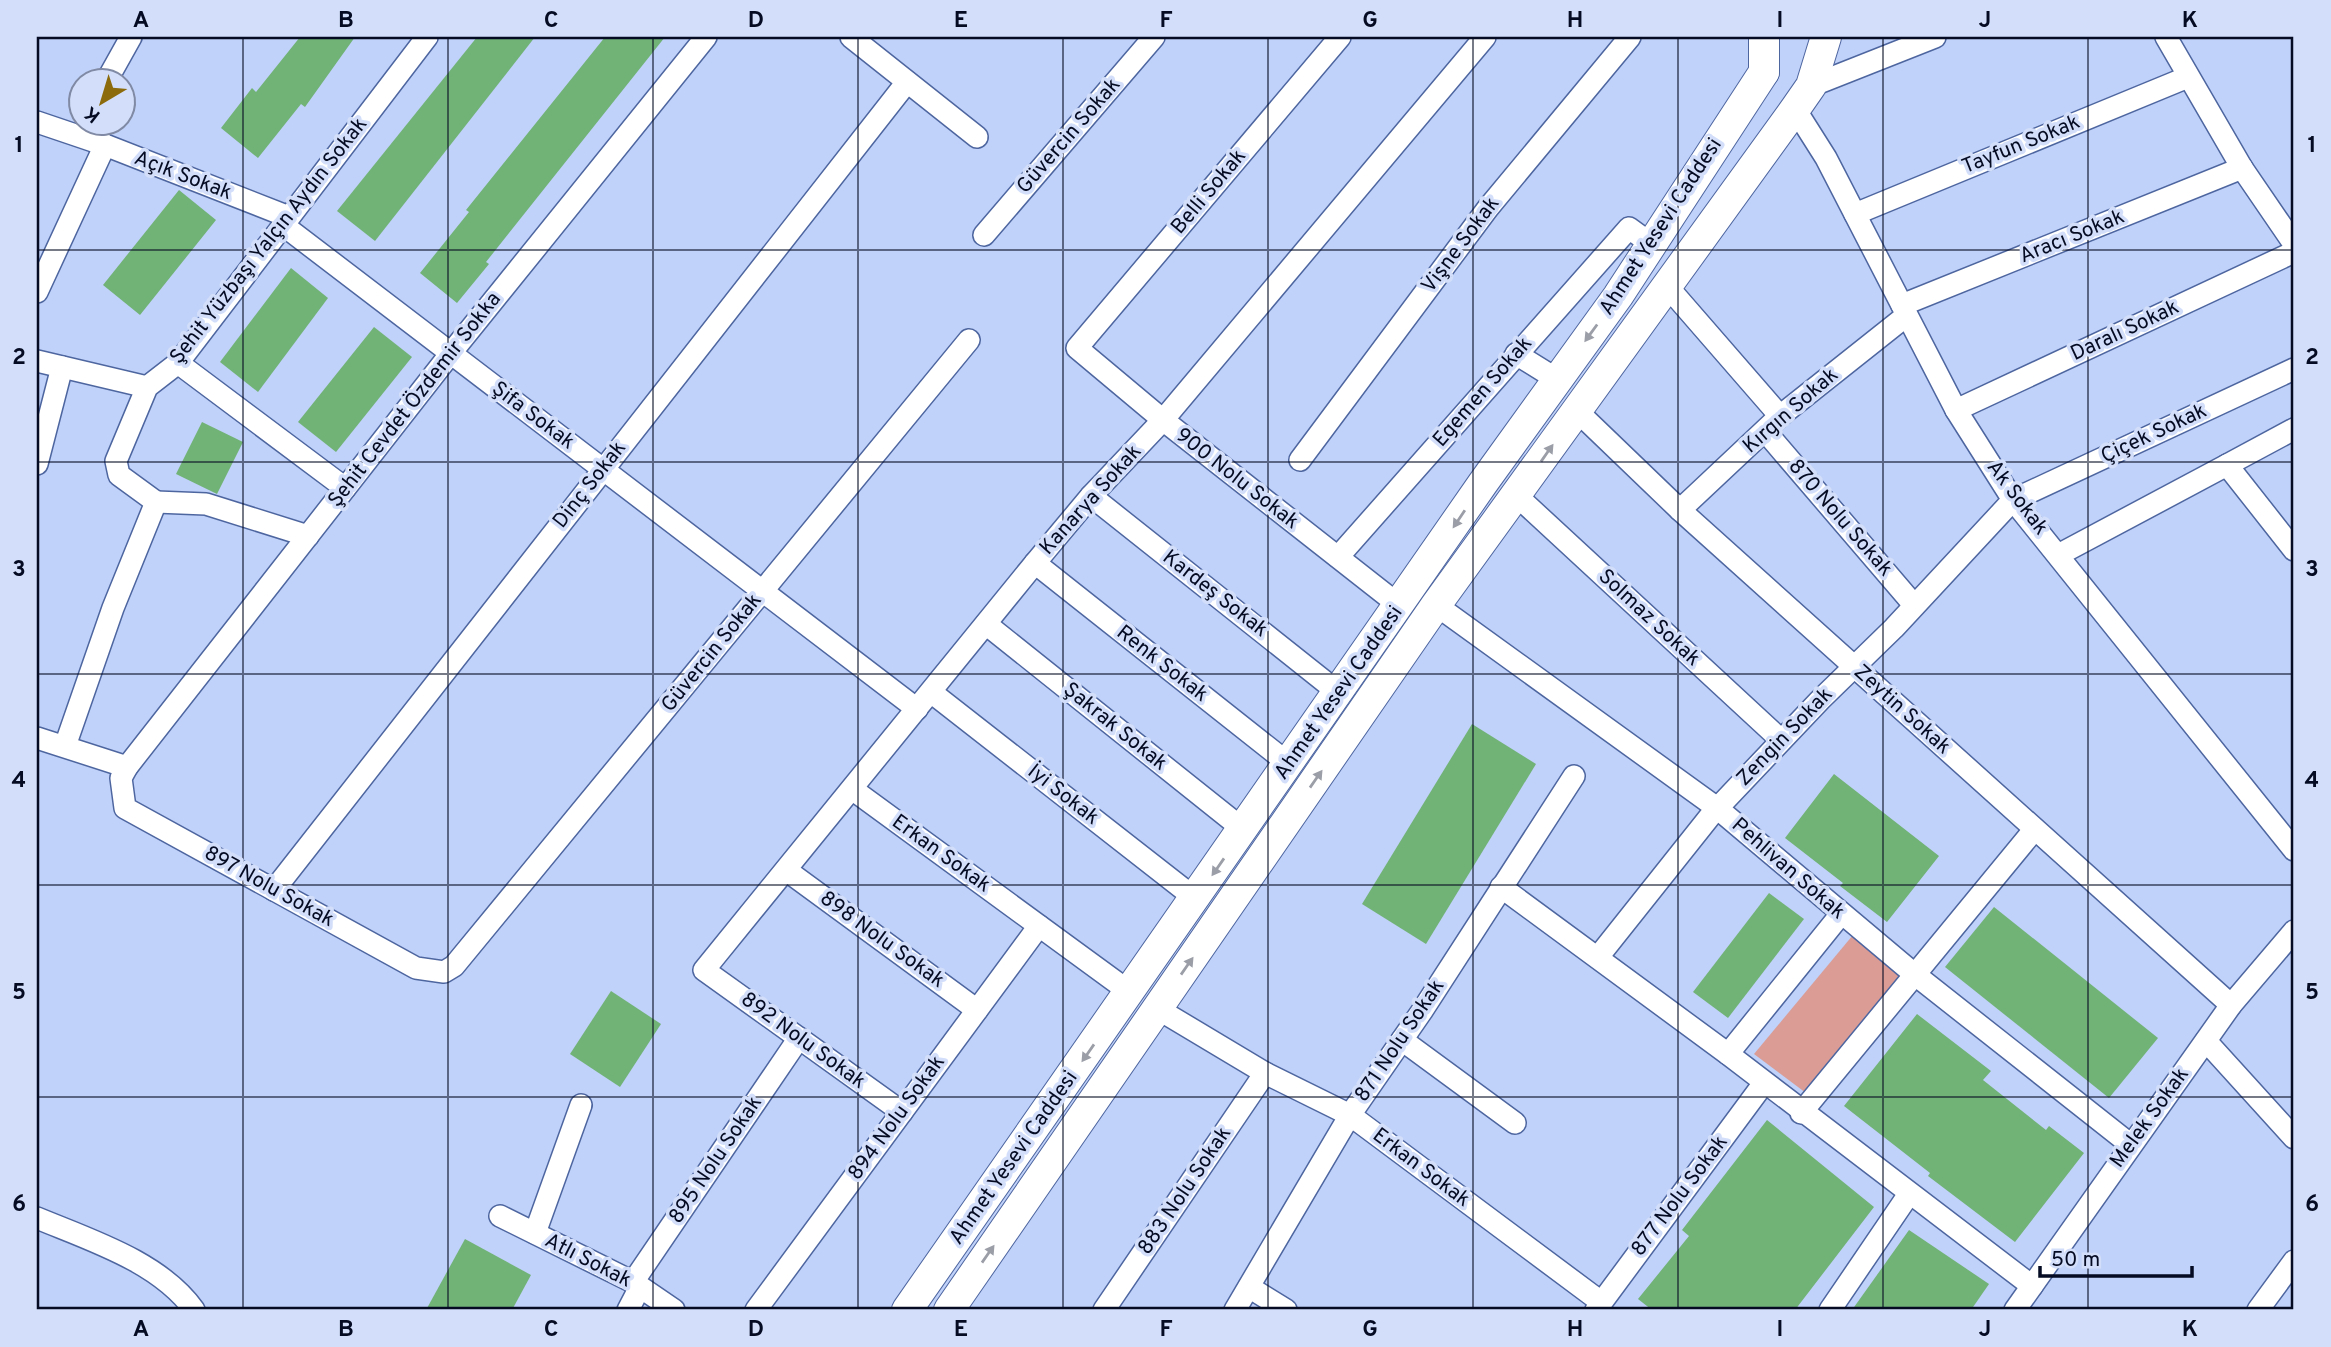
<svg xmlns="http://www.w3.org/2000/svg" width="2331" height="1347" font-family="Overpass,sans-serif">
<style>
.green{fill:#da9c95}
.building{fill:#71b277}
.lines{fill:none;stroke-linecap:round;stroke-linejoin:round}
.minor-casing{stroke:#4e66a0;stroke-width:24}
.secondary-casing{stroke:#4e66a0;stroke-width:32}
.minor{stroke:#fff;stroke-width:21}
.secondary{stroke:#fff;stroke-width:30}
.oneway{fill:#9b9da7}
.grid{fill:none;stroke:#050b22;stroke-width:2;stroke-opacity:0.55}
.labels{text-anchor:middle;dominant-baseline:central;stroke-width:7;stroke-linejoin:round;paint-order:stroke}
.street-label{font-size:21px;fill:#050b22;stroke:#d3dffa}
.neatline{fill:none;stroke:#050b22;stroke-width:2.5}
.grid-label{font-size:23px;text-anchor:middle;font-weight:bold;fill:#050b22}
</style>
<rect width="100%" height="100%" fill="#c0d2f9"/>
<!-- green -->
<path class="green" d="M1853,935L1902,975L1806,1093L1754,1054Z"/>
<!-- building -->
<g class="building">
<path d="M300,37H355L305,107L301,104L258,158L221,128L252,88L256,92Z"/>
<path d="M477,37H535L375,241L337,211Z"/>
<path d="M605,37H665L486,262L489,264L457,303L420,273L469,212L466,210Z"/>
<path d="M179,190L216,220L140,315L103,285Z"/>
<path d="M291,268L328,298L258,392L220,362Z"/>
<path d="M374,327L412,357L336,452L298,422Z"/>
<path d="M202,422L243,442L217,494L176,474Z"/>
<path d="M1472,724L1536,764L1426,944L1362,904Z"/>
<path d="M1834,774L1939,856L1887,922L1840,886L1843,883L1785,838Z"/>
<path d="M1769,893L1804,919L1728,1018L1693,992Z"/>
<path d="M1994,907L2158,1038L2109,1098L1945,967Z"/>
<path d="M611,991L661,1024L620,1087L570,1054Z"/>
<path d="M1917,1014L1991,1071L1983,1080L2046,1130L2049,1126L2084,1153L2015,1242L1928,1176L1930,1173L1844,1106Z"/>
<path d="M1767,1120L1874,1207L1795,1310H1652L1638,1299L1689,1236L1682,1230Z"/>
<path d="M1909,1230L1989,1284L1971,1310H1852Z"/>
<path d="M465,1239L531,1275L512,1310H426Z"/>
</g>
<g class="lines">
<!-- minor casing -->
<g class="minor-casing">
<g id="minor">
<path d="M706,37L451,353L127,767L121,778L125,808L416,968L444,972L454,966L969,340"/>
<path d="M851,37L977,137"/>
<path d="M1340,37L1077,348L1163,420L1400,606"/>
<path d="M2166,37L2242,168L2294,244"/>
<path d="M107,80L131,37"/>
<path d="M1811,86L1935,37"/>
<path d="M1795,109L1826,158L1956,410L2013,500L2294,850"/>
<path d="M37,122L105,145L289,217"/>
<path d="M1855,214L2188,77"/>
<path d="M283,225L917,709"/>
<path d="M984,235L1154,37"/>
<path d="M1667,286L1780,416"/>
<path d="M37,292L105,145"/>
<path d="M1902,305L2242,168"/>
<path d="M1516,354L1558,380"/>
<path d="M37,361L147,387"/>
<path d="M178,363L345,488"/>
<path d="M1956,410L2294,252"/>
<path d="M1577,411L1680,510L2231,1005"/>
<path d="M2294,429L2227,465L2294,550"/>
<path d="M1765,431L1914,605"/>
<path d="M1300,460L1488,208L1630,37"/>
<path d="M37,464L62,367"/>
<path d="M1091,496L1339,693"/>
<path d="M1517,496L1781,740"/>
<path d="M156,502L206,504L308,536"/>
<path d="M1680,510L1780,416L1906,316"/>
<path d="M2060,554L2227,465"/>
<path d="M1338,557L1629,228L1651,244"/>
<path d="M1035,563L1289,764"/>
<path d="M1436,605L1717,808L1913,973L2131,1145"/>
<path d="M986,624L1244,830"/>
<path d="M931,692L1196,899"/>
<path d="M37,738L127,767"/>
<path d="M65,746L113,608L156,502L119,475L116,461L147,387L178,363L427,37"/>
<path d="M852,789L1131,993"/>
<path d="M786,870L977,1010"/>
<path d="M1501,887L1728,1054L2032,1286"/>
<path d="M274,890L907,82"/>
<path d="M1598,957L1711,815L1820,700L1894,628L2013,500L2294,369"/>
<path d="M1158,1009L1265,1073L1350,1115L1601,1302"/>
<path d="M1402,1040L1515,1123"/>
<path d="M2206,1041L2294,1138"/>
<path d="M1728,1054L1841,914"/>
<path d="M902,1112L704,970L1035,563L1091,496L1163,420L1485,37"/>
<path d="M1801,1113L2034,830"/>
<path d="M500,1216L633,1282L674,1310"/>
<path d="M37,1218C90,1240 160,1262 194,1310"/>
<path d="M535,1233L581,1105"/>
<path d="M633,1282L799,1038"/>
<path d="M1249,1287L1286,1310"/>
<path d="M628,1310L640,1287"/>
<path d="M756,1310L1039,926"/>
<path d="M1104,1310L1265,1073"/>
<path d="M1235,1310L1350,1115L1422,1011L1574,776"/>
<path d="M1596,1310L1764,1083"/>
<path d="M1830,1310L1909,1194"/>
<path d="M2015,1310L2231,1005L2294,931"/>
<path d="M2258,1310L2294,1261"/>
</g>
</g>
<!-- secondary casing -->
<g class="secondary-casing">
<g id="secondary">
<path d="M1764,72V37"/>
<path d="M907,1310L1483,483L1618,296L1764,72"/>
<path d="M949,1310L1436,605L1795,109L1811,86L1826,37"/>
</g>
</g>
<!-- minor -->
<use href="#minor" class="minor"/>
<!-- secondary -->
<use href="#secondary" class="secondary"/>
</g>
<!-- one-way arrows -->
<defs><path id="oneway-solid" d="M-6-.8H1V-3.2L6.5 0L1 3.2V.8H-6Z" transform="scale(1.75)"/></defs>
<g class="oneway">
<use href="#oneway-solid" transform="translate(1591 333) rotate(126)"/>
<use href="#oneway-solid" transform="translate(1547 453) rotate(-55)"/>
<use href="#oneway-solid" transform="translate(1459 519) rotate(124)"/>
<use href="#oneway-solid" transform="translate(1316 779) rotate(-55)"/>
<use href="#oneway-solid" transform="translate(1218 867) rotate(125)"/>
<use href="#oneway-solid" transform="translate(1187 966) rotate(-55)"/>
<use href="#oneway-solid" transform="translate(1088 1053) rotate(125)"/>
<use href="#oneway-solid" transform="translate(988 1254) rotate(-55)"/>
</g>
<!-- grid -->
<path class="grid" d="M243,37V1310M448,37V1310M653,37V1310M858,37V1310M1063,37V1310M1268,37V1310M1473,37V1310M1678,37V1310M1883,37V1310M2088,37V1310M37,250H2294M37,462H2294M37,674H2294M37,885H2294M37,1097H2294"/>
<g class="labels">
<!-- street labels -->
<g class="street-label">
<text transform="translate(1069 136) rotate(-49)">Güvercin Sokak</text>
<text transform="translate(2021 145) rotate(-22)">Tayfun Sokak</text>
<text transform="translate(183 176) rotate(21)">Açık Sokak</text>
<text transform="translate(1209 192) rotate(-50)">Belli Sokak</text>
<text transform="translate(1661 227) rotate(-57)">Ahmet Yesevi Caddesi</text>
<text transform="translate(2072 237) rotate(-22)">Aracı Sokak</text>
<text transform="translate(269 241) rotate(-52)">Şehit Yüzbaşı Yalçın Aydın Sokak</text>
<text transform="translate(1461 245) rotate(-53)">Vişne Sokak</text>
<text transform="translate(2125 331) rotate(-25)">Daralı Sokak</text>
<text transform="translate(1483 392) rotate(-49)">Egemen Sokak</text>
<text transform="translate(415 400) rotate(-52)">Şehit Cevdet Özdemir Sokka</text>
<text transform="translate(1791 411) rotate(-41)">Kırgın Sokak</text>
<text transform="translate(533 416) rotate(37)">Şifa Sokak</text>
<text transform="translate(2154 434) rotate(-25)">Çiçek Sokak</text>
<text transform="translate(1237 479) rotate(38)">900 Nolu Sokak</text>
<text transform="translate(590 485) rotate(-52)">Dinç Sokak</text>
<text transform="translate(2017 498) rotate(53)">Ak Sokak</text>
<text transform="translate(1091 500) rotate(-48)">Kanarya Sokak</text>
<text transform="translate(1840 518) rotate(49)">870 Nolu Sokak</text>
<text transform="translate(1215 594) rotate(38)">Kardeş Sokak</text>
<text transform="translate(1649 618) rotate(43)">Solmaz Sokak</text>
<text transform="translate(712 653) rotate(-51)">Güvercin Sokak</text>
<text transform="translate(1162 664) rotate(38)">Renk Sokak</text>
<text transform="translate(1339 693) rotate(-55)">Ahmet Yesevi Caddesi</text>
<text transform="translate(1902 710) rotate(42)">Zeytin Sokak</text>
<text transform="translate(1115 727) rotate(39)">Şakrak Sokak</text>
<text transform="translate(1785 737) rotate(-46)">Zengin Sokak</text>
<text transform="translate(1063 795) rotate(38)">İyi Sokak</text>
<text transform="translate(941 854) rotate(36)">Erkan Sokak</text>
<text transform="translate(1788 869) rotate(41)">Pehlivan Sokak</text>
<text transform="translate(269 887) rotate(29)">897 Nolu Sokak</text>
<text transform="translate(882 940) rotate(36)">898 Nolu Sokak</text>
<text transform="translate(803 1041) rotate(36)">892 Nolu Sokak</text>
<text transform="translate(1400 1041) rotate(-56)">871 Nolu Sokak</text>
<text transform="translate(897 1118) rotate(-54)">894 Nolu Sokak</text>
<text transform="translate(2150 1118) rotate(-54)">Melek Sokak</text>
<text transform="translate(1014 1158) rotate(-55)">Ahmet Yesevi Caddesi</text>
<text transform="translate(716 1160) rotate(-56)">895 Nolu Sokak</text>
<text transform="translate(1421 1168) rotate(37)">Erkan Sokak</text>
<text transform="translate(1185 1191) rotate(-56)">883 Nolu Sokak</text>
<text transform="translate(1680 1196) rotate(-53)">877 Nolu Sokak</text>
<text transform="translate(588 1261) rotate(27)">Atlı Sokak</text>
</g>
</g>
<!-- border -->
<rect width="2331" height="1347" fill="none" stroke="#d3dffa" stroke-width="77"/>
<!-- north arrow -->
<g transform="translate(102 102) rotate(218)"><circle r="33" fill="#d3dffa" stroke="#818aa4" stroke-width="2"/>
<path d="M0-5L12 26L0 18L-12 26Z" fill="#8c6b0c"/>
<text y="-10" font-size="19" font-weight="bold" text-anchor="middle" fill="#050b22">K</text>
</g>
<!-- scale -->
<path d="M2040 1266v10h152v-10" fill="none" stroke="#050b22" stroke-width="3.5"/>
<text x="2051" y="1266" font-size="21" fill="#050b22" stroke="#d3dffa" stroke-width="5" paint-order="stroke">50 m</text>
<rect x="38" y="38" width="2254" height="1270" class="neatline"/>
<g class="grid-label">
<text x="141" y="27">A</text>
<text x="346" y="27">B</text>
<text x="551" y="27">C</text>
<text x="756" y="27">D</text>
<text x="961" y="27">E</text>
<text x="1166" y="27">F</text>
<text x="1370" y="27">G</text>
<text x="1575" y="27">H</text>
<text x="1780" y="27">I</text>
<text x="1985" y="27">J</text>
<text x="2190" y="27">K</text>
<text x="19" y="152">1</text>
<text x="2312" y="152">1</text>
<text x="19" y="364">2</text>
<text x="2312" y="364">2</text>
<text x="19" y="576">3</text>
<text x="2312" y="576">3</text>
<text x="19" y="787">4</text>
<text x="2312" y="787">4</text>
<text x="19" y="999">5</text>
<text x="2312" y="999">5</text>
<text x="19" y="1211">6</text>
<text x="2312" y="1211">6</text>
<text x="141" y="1336">A</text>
<text x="346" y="1336">B</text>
<text x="551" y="1336">C</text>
<text x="756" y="1336">D</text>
<text x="961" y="1336">E</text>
<text x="1166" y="1336">F</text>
<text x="1370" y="1336">G</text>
<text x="1575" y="1336">H</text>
<text x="1780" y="1336">I</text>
<text x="1985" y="1336">J</text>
<text x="2190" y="1336">K</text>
</g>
</svg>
